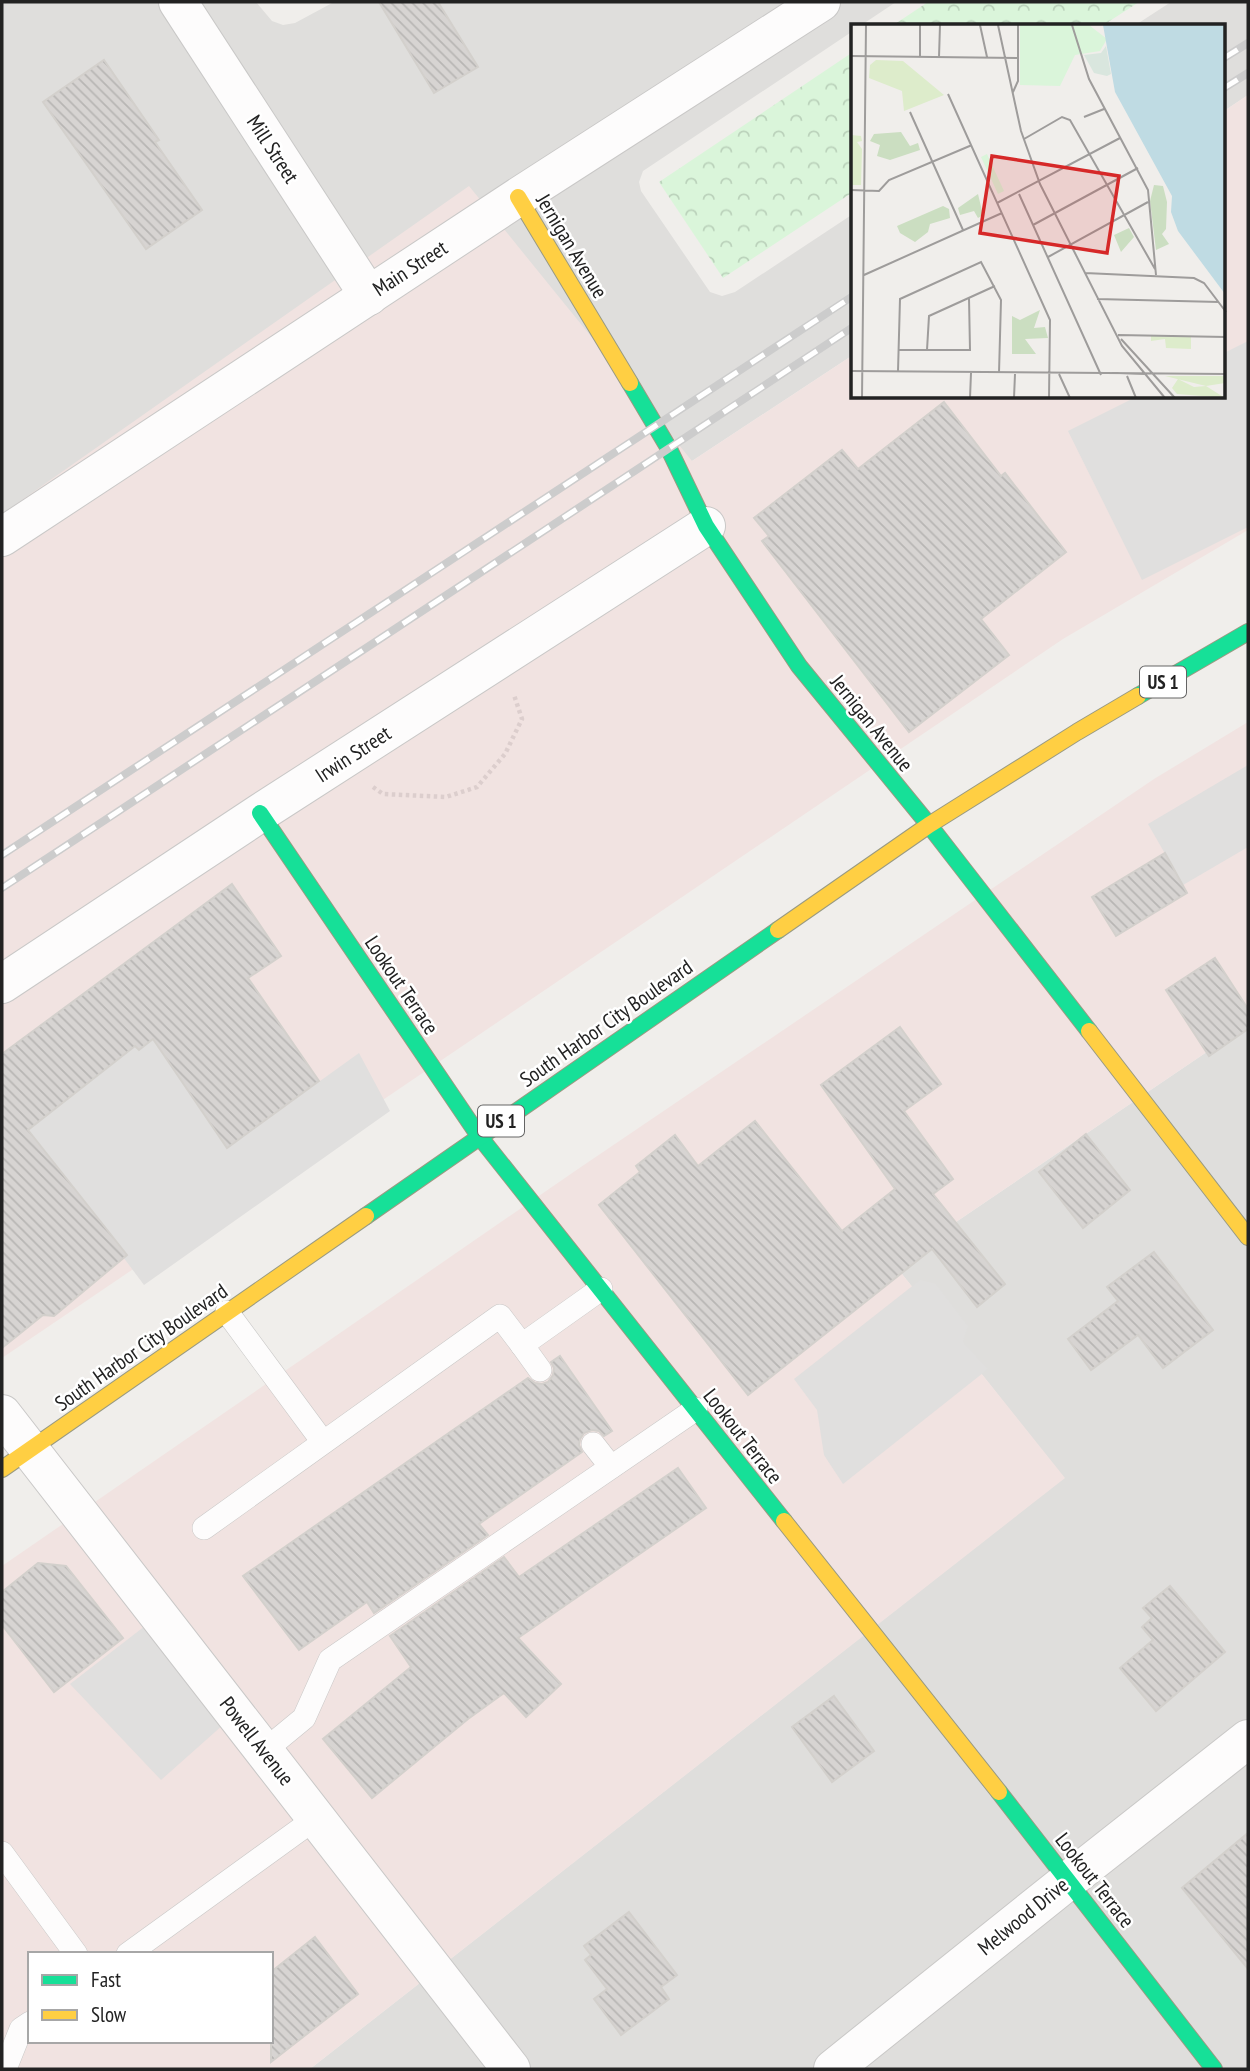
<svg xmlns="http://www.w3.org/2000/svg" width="1250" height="2071" font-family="'PT Sans Narrow',sans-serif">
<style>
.residential{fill:#dfdedc}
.commercial{fill:#f1e3e1;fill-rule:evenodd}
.park{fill:url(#park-crowns)}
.parking{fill:#e0dfde}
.building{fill:url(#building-back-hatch);stroke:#d3d0cc;stroke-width:2}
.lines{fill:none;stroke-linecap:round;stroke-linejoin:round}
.lane-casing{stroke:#c9c8c7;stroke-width:24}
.street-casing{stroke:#c9c8c7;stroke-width:40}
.fast-casing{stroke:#999a82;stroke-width:18}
.slow-casing{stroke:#999a82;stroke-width:18}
.path{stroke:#dccecd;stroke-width:4.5;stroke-dasharray:3.5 3.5;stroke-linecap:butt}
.lane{stroke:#fdfcfc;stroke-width:23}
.street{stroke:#fdfcfc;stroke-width:38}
.fast{stroke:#16e098;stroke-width:16}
.slow{stroke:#ffcf43;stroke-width:16}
.rail-casing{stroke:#ccc;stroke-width:8}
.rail{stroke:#fff;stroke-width:5;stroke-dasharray:16;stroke-linecap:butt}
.labels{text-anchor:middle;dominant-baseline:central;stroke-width:5;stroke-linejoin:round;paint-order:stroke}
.shield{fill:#fff;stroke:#646464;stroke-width:2}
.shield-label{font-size:19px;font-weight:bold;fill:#222}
.street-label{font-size:21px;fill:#222;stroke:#fff}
.inset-road{fill:none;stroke:#9e9c9b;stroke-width:2}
.view{fill:#d62828;fill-opacity:0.15;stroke:#d62828;stroke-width:3.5}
.inset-edge{fill:none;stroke:#222;stroke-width:3.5}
</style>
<defs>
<pattern id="park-crowns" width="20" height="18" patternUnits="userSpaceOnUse" patternTransform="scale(1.75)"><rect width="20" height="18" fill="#daf5da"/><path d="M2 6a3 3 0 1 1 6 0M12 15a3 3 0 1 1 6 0" fill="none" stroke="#bbd2bb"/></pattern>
<pattern id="building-back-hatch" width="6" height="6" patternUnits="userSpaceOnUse" patternTransform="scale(1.75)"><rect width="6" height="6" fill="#d7d4d2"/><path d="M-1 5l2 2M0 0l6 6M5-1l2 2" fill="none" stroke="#b8b6b4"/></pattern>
</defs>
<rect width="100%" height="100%" fill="#f0eeeb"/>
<!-- residential -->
<g class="residential">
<path d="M2,2H256L272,21L283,25L295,23L334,2H896L860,26H853V31L643,171L639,182L641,191L710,292L722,296L735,292L853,214V355L692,461L2,514Z"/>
<path d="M1171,2H1248V95L1224,111V26H1134Z"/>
<path d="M1248,1024V2069H310L1064,1478L894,1264Z"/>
</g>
<!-- commercial -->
<g class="commercial">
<path d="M1248,95V530L1063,639L2,1358V514L469,186L692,461L853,355V397H1224V111Z"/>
<path d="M1248,722V1024L894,1264L1065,1478L310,2069H2V1566L578,1169L1154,779ZM30,1954H271V2041H30Z"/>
</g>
<!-- park -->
<g class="park">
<path d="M928,2H1139L1102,26H892Z"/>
<path d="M853,52V192L723,278L659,182Z"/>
</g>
<!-- parking -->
<g class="parking">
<path d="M1248,341V527L1142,580L1068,431L1136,397H1224V353Z"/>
<path d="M1248,765V847L1183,885L1148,824Z"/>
<path d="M153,1039L227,1148L359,1053L390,1111L144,1285L28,1130L135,1046L140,1050Z"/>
<path d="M920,1280L936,1284L968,1326L963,1342L988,1369L843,1484L824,1455L817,1410L794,1379Z"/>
<path d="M145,1626L224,1724L161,1780L70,1684Z"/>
</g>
<!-- building -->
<g class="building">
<path d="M379,2H438L478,67L434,93Z"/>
<path d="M104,60L159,140L155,142L202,210L146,249L43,102Z"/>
<path d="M944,402L1001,476L1005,473L1066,552L981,619L1009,655L909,732L762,541L769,536L754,518L842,450L858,469Z"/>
<path d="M1165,853L1187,893L1116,936L1092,897Z"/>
<path d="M232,884L281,956L248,978L319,1081L227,1148L153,1039L139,1050L135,1046L28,1130L127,1255L54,1316L43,1315L2,1348V1054Z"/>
<path d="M1215,958L1248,1009V1029L1209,1056L1166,990Z"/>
<path d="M900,1027L941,1084L904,1111L953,1179L933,1194L1005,1284L977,1307L932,1249L748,1395L599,1205L640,1172L636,1166L675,1135L698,1166L755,1121L842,1231L895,1189L821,1085Z"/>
<path d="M1086,1134L1130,1190L1083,1228L1039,1172Z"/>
<path d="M1154,1252L1213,1330L1163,1368L1138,1335L1091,1370L1068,1339L1118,1301L1107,1287Z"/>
<path d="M560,1356L612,1431L604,1436L599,1431L592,1430L584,1433L580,1439L579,1445L582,1452L479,1524L488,1535L374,1613L367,1602L299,1650L243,1576L528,1378L535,1383L542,1384L548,1382L553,1375L554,1368L551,1362Z"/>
<path d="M678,1468L706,1508L518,1638L561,1684L526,1717L504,1693L468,1719L372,1798L323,1739L411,1667L390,1636L504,1557L519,1577Z"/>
<path d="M38,1563L66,1566L123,1638L54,1692L2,1625V1592Z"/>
<path d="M1170,1586L1225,1652L1156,1711L1120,1668L1153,1640L1142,1627L1152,1618L1143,1608Z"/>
<path d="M834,1696L874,1751L832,1782L792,1727Z"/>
<path d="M1248,1833V1969L1182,1888Z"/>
<path d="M629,1912L677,1975L661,1987L669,1999L621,2035L594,1999L607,1989L585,1960L591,1955L584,1946Z"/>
<path d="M315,1937L358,1994L271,2062V1972Z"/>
</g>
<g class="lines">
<!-- lane casing -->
<g class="lane-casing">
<g id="lane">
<path d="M227,1312L323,1442"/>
<path d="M522,1345L540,1370"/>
<path d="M593,1444L611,1467"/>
<path d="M204,1528L500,1316L522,1345L601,1289"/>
<path d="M264,1751L304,1718L330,1660L696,1409"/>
<path d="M2,1853L76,1954"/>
<path d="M128,1954L316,1818"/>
<path d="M5,2069L21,2029L30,2023"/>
</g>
</g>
<!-- street casing -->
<g class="street-casing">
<g id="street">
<path d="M178,2L369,296"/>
<path d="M2,537L518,197L821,2"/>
<path d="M2,984L260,813L706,526"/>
<path d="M2,1414L511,2069"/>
<path d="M833,2069L1069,1880L1248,1739"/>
</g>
</g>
<!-- fast casing -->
<g class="fast-casing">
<g id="fast">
<path d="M630,383L668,447L706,526L799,666L929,825L1089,1031"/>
<path d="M1138,696L1248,632"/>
<path d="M260,813L479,1136L784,1521"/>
<path d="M366,1216L778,930"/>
<path d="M999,1792L1214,2069"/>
</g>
</g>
<!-- slow casing -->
<g class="slow-casing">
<g id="slow">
<path d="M518,197L630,383"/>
<path d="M778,930L929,825L1077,732L1138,696"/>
<path d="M1089,1031L1248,1237"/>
<path d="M2,1469L366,1216"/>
<path d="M784,1521L999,1792"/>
</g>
</g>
<!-- path -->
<path class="path" d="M373,787L383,794L446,797L477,787L505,754L522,719L514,695"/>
<!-- lane -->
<use href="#lane" class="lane"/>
<!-- street -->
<use href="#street" class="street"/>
<!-- fast -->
<use href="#fast" class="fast"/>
<!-- slow -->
<use href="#slow" class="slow"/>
<!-- rail casing -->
<g class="rail-casing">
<g id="rail">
<path d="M1224,58L1248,43"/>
<path d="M1224,88L1248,73"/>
<path d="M2,855L853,296"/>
<path d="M2,888L853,327"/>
</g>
</g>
<!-- rail -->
<use href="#rail" class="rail"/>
</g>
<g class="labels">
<!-- shield labels -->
<g class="shield">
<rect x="1140" y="666.5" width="46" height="31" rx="5"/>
<rect x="478" y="1105.5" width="46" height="31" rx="5"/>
</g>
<g class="shield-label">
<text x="1163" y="682">US 1</text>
<text x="501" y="1121">US 1</text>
</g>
<!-- street labels -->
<g class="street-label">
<text transform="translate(273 149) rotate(57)">Mill Street</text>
<text transform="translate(572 246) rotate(59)">Jernigan Avenue</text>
<text transform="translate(410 268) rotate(-33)">Main Street</text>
<text transform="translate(872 723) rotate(51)">Jernigan Avenue</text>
<text transform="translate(353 754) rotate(-33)">Irwin Street</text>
<text transform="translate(402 985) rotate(56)">Lookout Terrace</text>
<text transform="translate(606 1023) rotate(-35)">South Harbor City Boulevard</text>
<text transform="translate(141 1347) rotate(-35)">South Harbor City Boulevard</text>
<text transform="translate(743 1436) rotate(52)">Lookout Terrace</text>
<text transform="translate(257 1741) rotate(52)">Powell Avenue</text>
<text transform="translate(1095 1880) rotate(52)">Lookout Terrace</text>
<text transform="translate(1023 1916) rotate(-39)">Melwood Drive</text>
</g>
</g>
<!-- overview -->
<g transform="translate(851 24)">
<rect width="374" height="374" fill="#f0eeeb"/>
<path d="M25,36L52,37L93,71L53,87L51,67L18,54L19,41ZM0,111L10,112L11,117L6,118L11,125L10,161H0ZM300,312L340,313V325L315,324L314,315L300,317ZM314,352H374V359L355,362L374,374L326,370L321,364L327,355L343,363L355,362Z" fill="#ddeccb"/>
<path d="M50,108L59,122L67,119L69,126L39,136L26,132L29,121L19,117L23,110ZM303,161L312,162L316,178L315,205L311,210L318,220L305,226L299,177ZM127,170L132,191L127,194L123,187L109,191L107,184ZM92,182L98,185L99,194L79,200L77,208L64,218L49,209L46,202ZM278,204L283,213L270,228L263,211ZM189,286L183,304L194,303L197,314L174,315L185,330H161V292L169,296Z" fill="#cbdec1"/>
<path d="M255,22L260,50L256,52L243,49L233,31L250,29Z" fill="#d9e6de"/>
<path d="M169,1H238L256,15L249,27L224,31L209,62L169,61ZM136,130L153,167L147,170L130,133Z" fill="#daf5da"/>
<path d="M252,1H374V270L327,207L320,188L321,172L264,68Z" fill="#bfdbe3"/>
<path class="inset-road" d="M129,1L136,33M147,1L170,107L189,160L271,322L314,374M221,1L238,55L297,166L305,251M0,32L166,34M69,33V1M88,33L89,1M162,68L167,57V1M97,70L199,296L198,374M59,88L112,206M233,93L253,85M173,115L211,93L219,96L304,245M0,166L28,167L38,156L121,121M168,170L250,351M146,179L269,114M182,201L287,144M197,233L297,178M234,249L343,254L353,259L375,288M13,251L151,189M246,275L368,278M267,311L375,313M270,315L324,374M48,326H119L118,274M76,326L78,292L144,262M0,347L375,350M47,347L49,275L130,238L150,276L148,349M261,349L295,350M208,350L219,374M276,352L285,374M11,374L15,1M119,374L120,349M163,374L164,350"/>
<path class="view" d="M141,132L268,152L256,229L129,209Z"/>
<rect width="374" height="374" class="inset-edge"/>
</g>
<!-- border -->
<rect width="1250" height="2071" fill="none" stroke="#222222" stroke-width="7"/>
<!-- legend -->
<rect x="28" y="1952" width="245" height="91" fill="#ffffff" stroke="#a7a7a7" stroke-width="2"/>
<rect x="42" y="1975" width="35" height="10" fill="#16e098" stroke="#a7a7a7" stroke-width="2"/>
<text x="91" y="1987" font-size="21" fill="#222222">Fast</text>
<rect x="42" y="2010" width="35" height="10" fill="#ffcf43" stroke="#a7a7a7" stroke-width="2"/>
<text x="91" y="2022" font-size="21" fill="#222222">Slow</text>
</svg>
